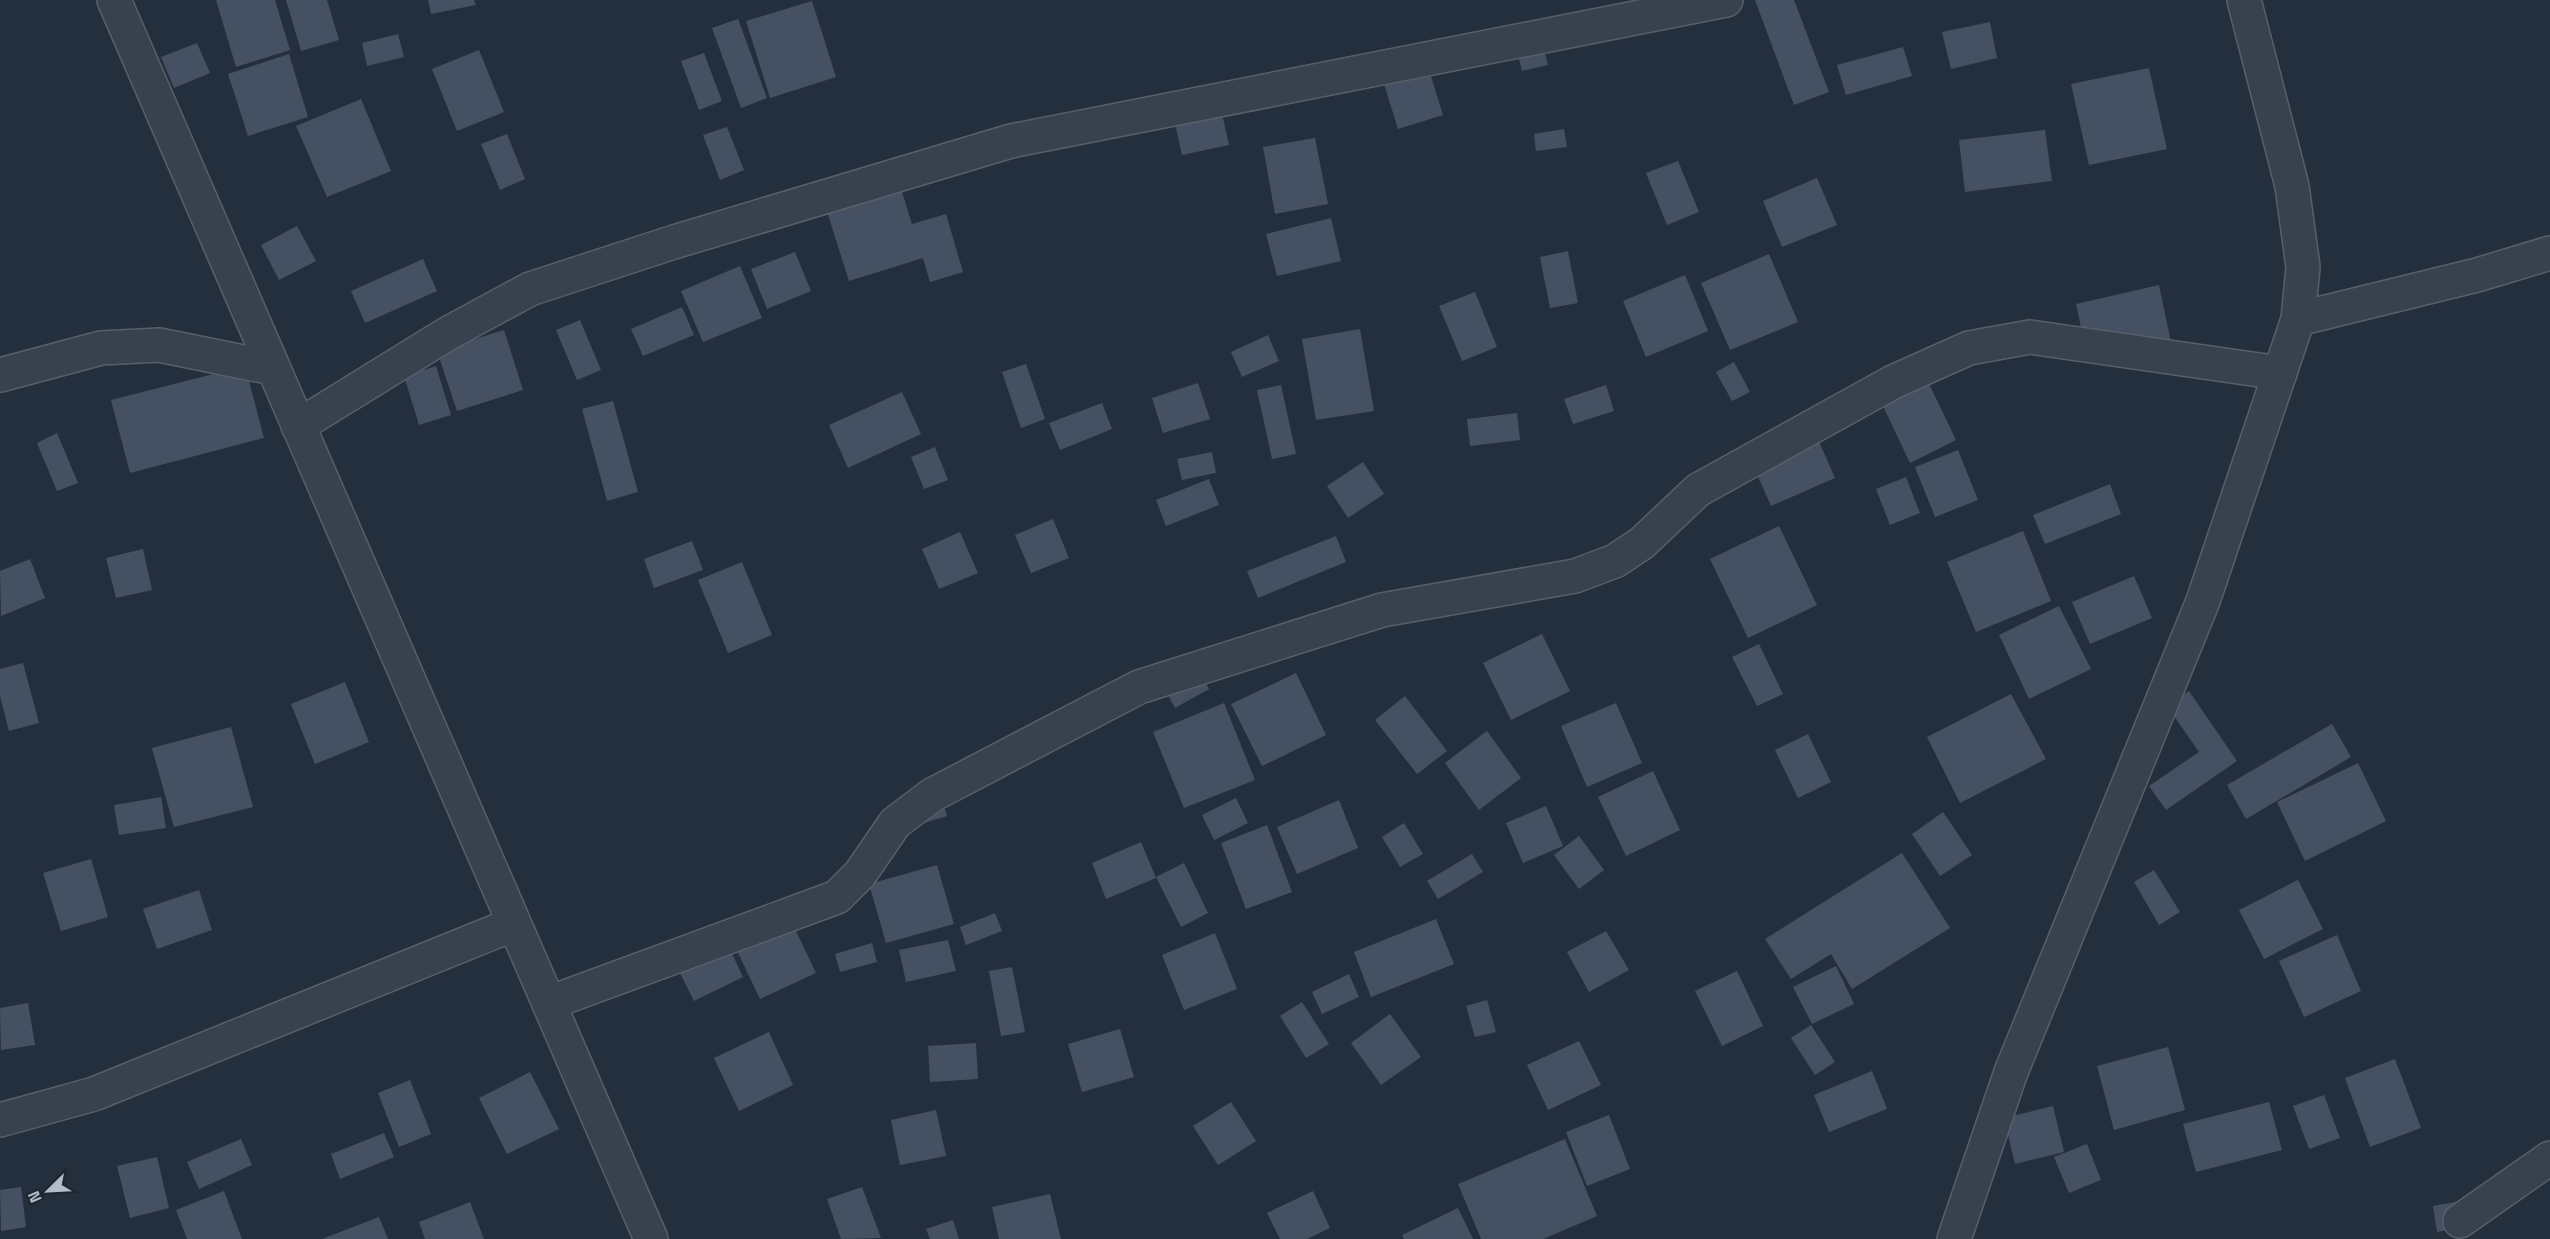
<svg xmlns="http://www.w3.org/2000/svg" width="2550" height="1239" font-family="'Space Grotesk',sans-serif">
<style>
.building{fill:#455162}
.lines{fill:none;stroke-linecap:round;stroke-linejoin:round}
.minor-casing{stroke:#565f6c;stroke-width:36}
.minor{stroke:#38414e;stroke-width:33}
</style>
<rect width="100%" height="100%" fill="#242f3e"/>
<!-- building -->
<g class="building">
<path d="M216,0H275L290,50L236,67Z"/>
<path d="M286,0H327L339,40L301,51Z"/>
<path d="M428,0H474L476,5L431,14Z"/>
<path d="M1755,0H1794L1829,92L1794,105Z"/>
<path d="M812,1L836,77L770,98L746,21Z"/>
<path d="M738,19L767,98L741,108L712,28Z"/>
<path d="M1990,22L1997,58L1951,69L1942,32Z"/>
<path d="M1539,29L1548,65L1522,71L1513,36Z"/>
<path d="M398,34L404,57L367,66L362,43Z"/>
<path d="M197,43L210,73L174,88L161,57Z"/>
<path d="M1903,47L1912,76L1846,95L1837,65Z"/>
<path d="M479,50L504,112L457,131L432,69Z"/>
<path d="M704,53L722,101L699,110L681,61Z"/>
<path d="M289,54L308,117L248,136L228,74Z"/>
<path d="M1425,57L1443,115L1398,129L1380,71Z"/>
<path d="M2149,68L2167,149L2089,165L2071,84Z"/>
<path d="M1216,87L1229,145L1182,155L1169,97Z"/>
<path d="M361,99L391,171L327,197L296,126Z"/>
<path d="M727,127L744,170L720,180L703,135Z"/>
<path d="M1564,129L1567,147L1536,151L1534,134Z"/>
<path d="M2045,130L2052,181L1965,192L1959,140Z"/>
<path d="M507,134L525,179L500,190L481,144Z"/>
<path d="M1315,138L1328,204L1275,214L1263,147Z"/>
<path d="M1678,161L1699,212L1667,225L1646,173Z"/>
<path d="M1817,178L1837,225L1782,247L1763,201Z"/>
<path d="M898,179L912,224L946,214L963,272L930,282L923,258L849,281L824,202Z"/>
<path d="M1331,218L1341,261L1277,276L1266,234Z"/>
<path d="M297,226L316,261L279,280L261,245Z"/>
<path d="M1568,251L1578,303L1550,308L1540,257Z"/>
<path d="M795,252L811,291L767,309L751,269Z"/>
<path d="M1769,254L1798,322L1730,350L1701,283Z"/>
<path d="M423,259L437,291L365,323L351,291Z"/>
<path d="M740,266L762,318L703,342L681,291Z"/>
<path d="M1685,275L1708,331L1646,357L1623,301Z"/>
<path d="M2159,285L2171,342L2088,360L2076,304Z"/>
<path d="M1475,292L1497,347L1462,361L1439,306Z"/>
<path d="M682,307L694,335L643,356L631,329Z"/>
<path d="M580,320L601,370L577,380L556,330Z"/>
<path d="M1360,329L1374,411L1316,420L1302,339Z"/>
<path d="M504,330L523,390L457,411L437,351Z"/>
<path d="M1268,335L1279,361L1242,377L1231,352Z"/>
<path d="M1734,362L1750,392L1732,401L1716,372Z"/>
<path d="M1026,364L1045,419L1021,428L1002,372Z"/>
<path d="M1920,365L1956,440L1910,463L1874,387Z"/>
<path d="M245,366L264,438L130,473L111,400Z"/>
<path d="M436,366L451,415L419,425L404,376Z"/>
<path d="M1198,383L1210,419L1163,433L1152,398Z"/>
<path d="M1281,385L1296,454L1272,459L1257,390Z"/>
<path d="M1606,385L1614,411L1573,424L1564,399Z"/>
<path d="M902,392L921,434L848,468L829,425Z"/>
<path d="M613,401L638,492L607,501L582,409Z"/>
<path d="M1102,403L1112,429L1060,450L1049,423Z"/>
<path d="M1517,413L1520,440L1470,446L1467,419Z"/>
<path d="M57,433L78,483L57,491L37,443Z"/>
<path d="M1817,437L1835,478L1771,506L1753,465Z"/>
<path d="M935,447L948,480L924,489L911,457Z"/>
<path d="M1958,450L1978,500L1935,517L1915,467Z"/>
<path d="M1212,452L1216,473L1182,480L1177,459Z"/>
<path d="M1363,462L1384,494L1348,518L1327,486Z"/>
<path d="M1906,477L1920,513L1890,525L1876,489Z"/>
<path d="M1209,479L1219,505L1166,526L1156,500Z"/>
<path d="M2110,484L2121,514L2045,544L2033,515Z"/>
<path d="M1053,519L1069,558L1031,573L1015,535Z"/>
<path d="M1779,526L1817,605L1748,638L1710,559Z"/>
<path d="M2023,531L2051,601L1976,632L1947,562Z"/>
<path d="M960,532L978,573L939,589L922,549Z"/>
<path d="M1336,536L1346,562L1258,598L1247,571Z"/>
<path d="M692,541L703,570L654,588L644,559Z"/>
<path d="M143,549L152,590L116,598L106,558Z"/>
<path d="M30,559L45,598L1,616L0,571Z"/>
<path d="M742,562L772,635L728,653L698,580Z"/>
<path d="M2134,576L2152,618L2090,644L2072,602Z"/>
<path d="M2059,606L2091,669L2029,699L1999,635Z"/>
<path d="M1542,634L1570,691L1511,720L1483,663Z"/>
<path d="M1759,644L1783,694L1757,706L1732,657Z"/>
<path d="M1190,656L1209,689L1175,708L1157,674Z"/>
<path d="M23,663L39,723L9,731L0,696V669Z"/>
<path d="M1296,673L1326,735L1262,766L1231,704Z"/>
<path d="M345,682L369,742L315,764L291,704Z"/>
<path d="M2189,691L2237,761L2166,810L2149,786L2199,752L2167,706Z"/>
<path d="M2011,694L2046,759L1960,803L1927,737Z"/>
<path d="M1405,696L1447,751L1417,774L1375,720Z"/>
<path d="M1224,703L1255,780L1184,808L1153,732Z"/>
<path d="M1616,703L1642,763L1587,787L1561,726Z"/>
<path d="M2332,724L2351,757L2246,819L2227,785Z"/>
<path d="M231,727L253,807L174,827L152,748Z"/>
<path d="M1487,731L1521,778L1479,810L1445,763Z"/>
<path d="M1808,734L1831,782L1798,798L1775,750Z"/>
<path d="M2358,763L2386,821L2305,861L2277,802Z"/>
<path d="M1653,771L1680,830L1626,856L1598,797Z"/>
<path d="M937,785L947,816L921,824L911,793Z"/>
<path d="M161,797L166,828L119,835L114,805Z"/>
<path d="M1236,798L1248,823L1214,840L1202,815Z"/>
<path d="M1339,800L1358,848L1297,874L1277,827Z"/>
<path d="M1546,806L1563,846L1523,863L1506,823Z"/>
<path d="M1943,812L1972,855L1940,876L1912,834Z"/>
<path d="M1404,823L1423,854L1400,867L1382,837Z"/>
<path d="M1267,825L1292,892L1246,909L1221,843Z"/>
<path d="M1579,836L1604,870L1579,889L1554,855Z"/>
<path d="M1141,842L1156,878L1106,899L1092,863Z"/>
<path d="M1902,853L1950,928L1852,989L1831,954L1791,979L1765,939Z"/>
<path d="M1472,854L1483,872L1438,899L1427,881Z"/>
<path d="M91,859L108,917L61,931L43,873Z"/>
<path d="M1184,863L1208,913L1181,927L1156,877Z"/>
<path d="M937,865L954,924L886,943L869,884Z"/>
<path d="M2154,870L2180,912L2159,925L2134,882Z"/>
<path d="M2298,880L2323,929L2264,959L2239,910Z"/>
<path d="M199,890L212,930L157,949L143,909Z"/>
<path d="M786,910L816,973L760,999L730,936Z"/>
<path d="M995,913L1002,931L966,945L960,927Z"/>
<path d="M1436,919L1454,964L1371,997L1354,952Z"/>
<path d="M720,928L743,977L694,1001L670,953Z"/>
<path d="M1606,931L1629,970L1589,992L1567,952Z"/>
<path d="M1215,933L1237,989L1184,1010L1162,955Z"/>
<path d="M2337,935L2361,991L2304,1017L2279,961Z"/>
<path d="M948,940L956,971L906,982L899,950Z"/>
<path d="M872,943L877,962L840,972L835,954Z"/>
<path d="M1836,966L1854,1004L1812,1024L1793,987Z"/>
<path d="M1012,967L1025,1032L1001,1036L989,971Z"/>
<path d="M1737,971L1763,1026L1722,1046L1695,991Z"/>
<path d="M1349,974L1359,997L1322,1014L1312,992Z"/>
<path d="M1487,1000L1496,1032L1475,1037L1466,1006Z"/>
<path d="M1302,1002L1329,1044L1306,1058L1280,1016Z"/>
<path d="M28,1003L35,1045L1,1050L0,1008Z"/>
<path d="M1390,1014L1421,1057L1381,1085L1351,1043Z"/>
<path d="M1811,1025L1835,1062L1815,1075L1791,1038Z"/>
<path d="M1120,1029L1134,1077L1082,1092L1068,1044Z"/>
<path d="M769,1032L793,1085L739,1111L714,1058Z"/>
<path d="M1579,1041L1601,1085L1548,1110L1527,1065Z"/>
<path d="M976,1043L978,1079L930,1082L928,1046Z"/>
<path d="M2168,1047L2185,1110L2114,1130L2097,1066Z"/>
<path d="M2395,1059L2421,1128L2370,1147L2345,1078Z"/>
<path d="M1872,1071L1887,1109L1829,1132L1814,1095Z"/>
<path d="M530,1072L559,1129L507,1154L479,1098Z"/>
<path d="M410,1080L431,1134L399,1147L378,1093Z"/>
<path d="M2324,1095L2340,1138L2309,1149L2293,1106Z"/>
<path d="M1231,1102L1256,1141L1218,1165L1193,1126Z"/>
<path d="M2269,1102L2282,1150L2196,1172L2183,1124Z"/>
<path d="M2053,1106L2064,1152L2015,1164L2004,1118Z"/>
<path d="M936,1110L946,1156L900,1165L891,1120Z"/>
<path d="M1609,1115L1630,1169L1587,1186L1566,1132Z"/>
<path d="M384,1133L394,1157L340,1179L331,1154Z"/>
<path d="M241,1139L252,1165L199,1189L187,1162Z"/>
<path d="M1565,1139L1597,1216L1543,1239H1481L1458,1184Z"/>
<path d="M2087,1144L2101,1180L2069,1193L2054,1157Z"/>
<path d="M157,1157L169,1208L130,1218L117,1166Z"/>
<path d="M21,1187L26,1227L1,1231L0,1190Z"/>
<path d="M862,1187L881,1238L841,1239L827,1199Z"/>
<path d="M224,1191L242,1239H187L176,1210Z"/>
<path d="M1313,1191L1330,1228L1307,1239H1280L1267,1213Z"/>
<path d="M1050,1194L1061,1239H999L992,1207Z"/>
<path d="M2485,1197L2489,1223L2437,1232L2433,1206Z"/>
<path d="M470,1202L484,1239H425L419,1222Z"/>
<path d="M1458,1208L1473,1239H1404L1402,1235Z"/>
<path d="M379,1217L388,1239H322Z"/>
<path d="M953,1220L959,1239H930L926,1229Z"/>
</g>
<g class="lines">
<!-- minor casing -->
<g class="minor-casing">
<g id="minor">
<path d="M114,0L651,1239"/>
<path d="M2298,319L2477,275L2550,253"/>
<path d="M0,375L101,348L159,345L273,368"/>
<path d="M298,426L447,334L530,289L674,242L1011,141L1726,0"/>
<path d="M549,1003L837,897L860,874L895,823L932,795L1139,687L1382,610L1575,576L1615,561L1642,543L1698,490L1893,382L1969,348L2030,337L2280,373"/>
<path d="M0,1120L94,1094L514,924"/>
<path d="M2460,1221L2550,1158"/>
<path d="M1954,1239L2011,1072L2203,601L2298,319L2303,267L2292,186L2244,0"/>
</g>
</g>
<!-- minor -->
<use href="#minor" class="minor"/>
</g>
<!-- north arrow -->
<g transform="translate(48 1191) rotate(246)" stroke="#1d2633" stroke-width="4.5" paint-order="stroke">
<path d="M0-4.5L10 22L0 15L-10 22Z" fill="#b4bcc9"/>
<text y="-9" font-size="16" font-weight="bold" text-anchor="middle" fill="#b4bcc9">N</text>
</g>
</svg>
